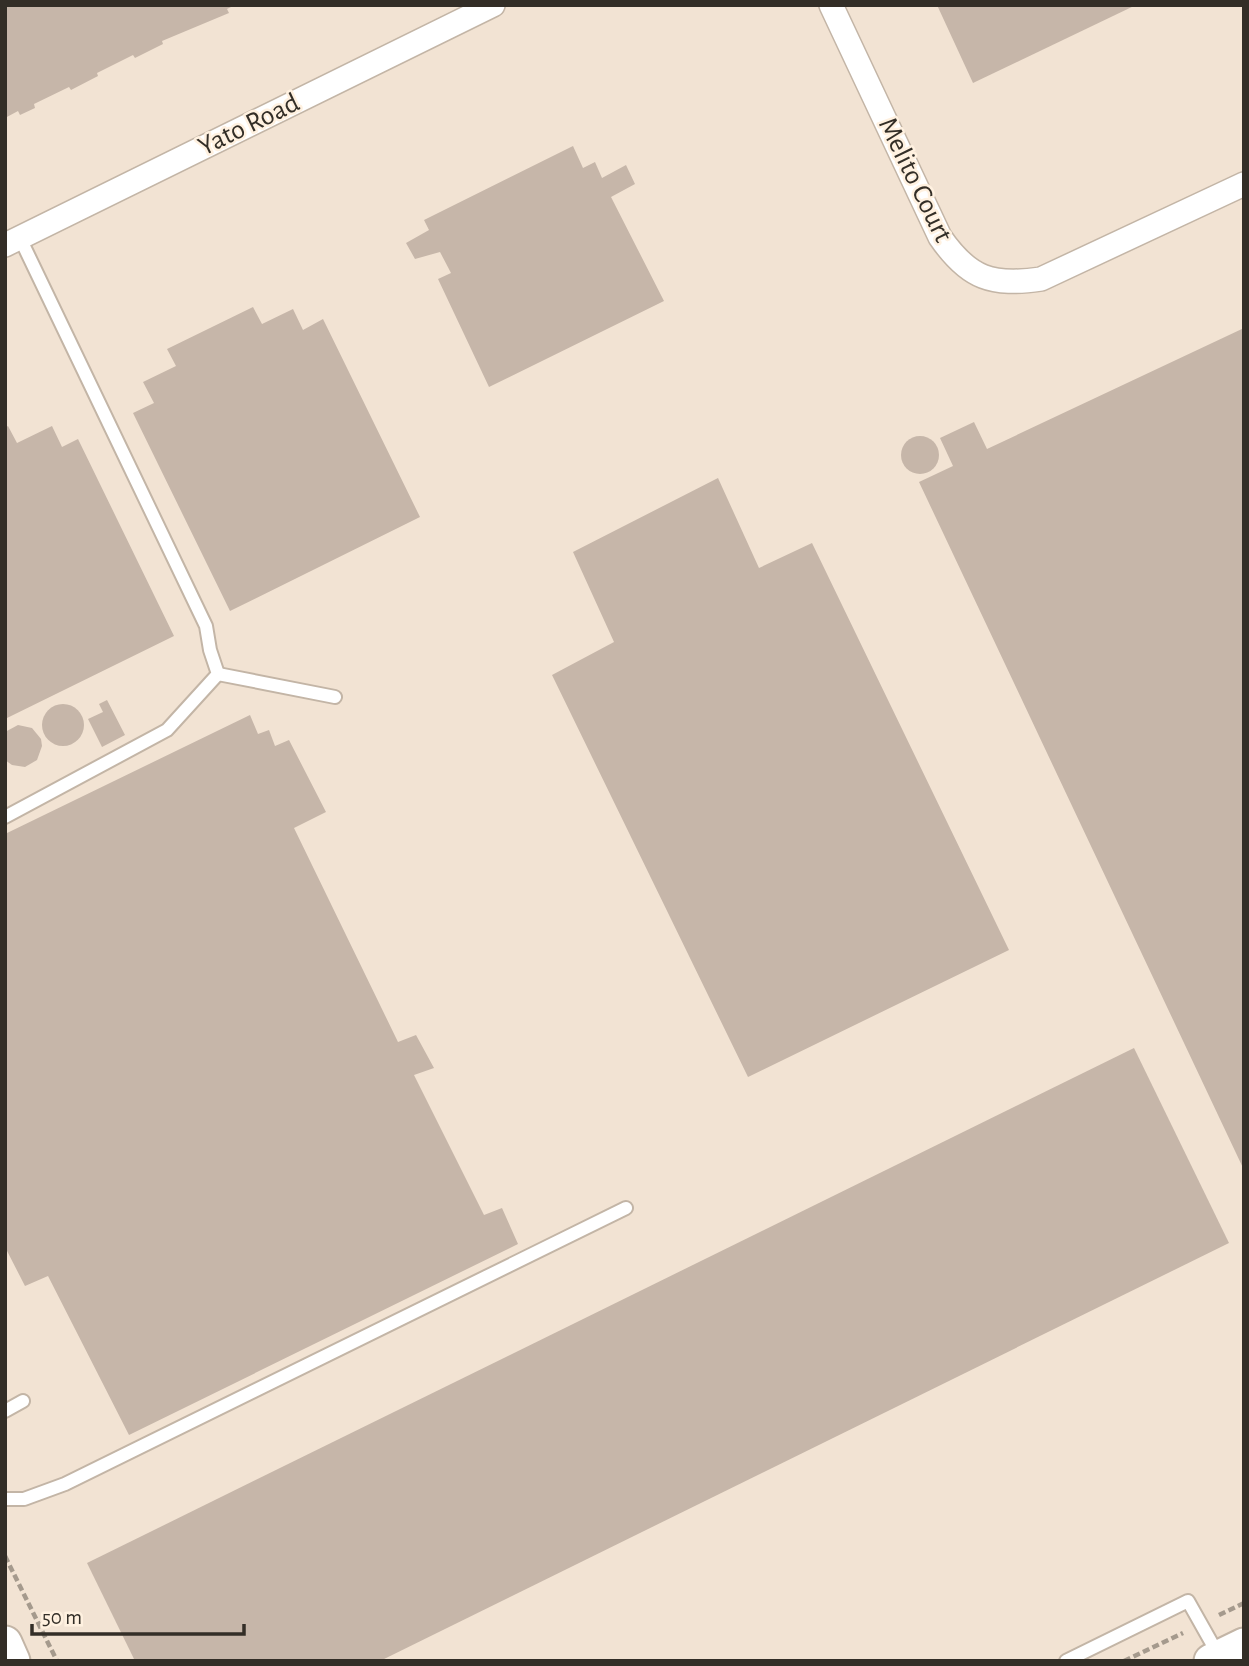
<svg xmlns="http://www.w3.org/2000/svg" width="1249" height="1666" font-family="'Alegreya Sans',sans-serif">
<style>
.building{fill:#c6b6a9}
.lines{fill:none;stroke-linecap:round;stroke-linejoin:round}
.service-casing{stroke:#c3b5a6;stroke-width:16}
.minor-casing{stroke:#c3b5a6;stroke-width:26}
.secondary-casing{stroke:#c3b5a6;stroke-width:37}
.path{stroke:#a59a8d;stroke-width:4.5;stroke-dasharray:7 3.5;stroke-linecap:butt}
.service{stroke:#fff;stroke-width:12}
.minor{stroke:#fff;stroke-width:23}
.secondary{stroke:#fff;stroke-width:33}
.labels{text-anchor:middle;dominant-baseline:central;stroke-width:5;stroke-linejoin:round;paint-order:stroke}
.street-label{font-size:28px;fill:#332e27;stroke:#fff1e0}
</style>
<rect width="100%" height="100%" fill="#f2e3d3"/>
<!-- building -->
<g class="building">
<path d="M5,5H235L227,9L229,13L162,41L163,44L135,58L133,55L97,73L98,76L71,90L69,87L34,104L35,108L20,115L18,111L5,118Z"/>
<path d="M937,5H1136L973,83Z"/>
<path d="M573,146L583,168L595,162L602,178L626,165L635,184L611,197L664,301L489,387L438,279L451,273L440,252L415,259L406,243L429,230L424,220Z"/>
<path d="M253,307L262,324L293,309L303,330L323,319L420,517L230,611L133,413L154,403L143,382L176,366L167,349Z"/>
<path d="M1244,328V1170L919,482L953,466L940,438L974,422L987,449Z"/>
<path d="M8,426L17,443L52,426L62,447L78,439L174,636L5,719V428Z"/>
<circle cx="920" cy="455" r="19"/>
<path d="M718,478L759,568L812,543L1009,950L748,1077L552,675L614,642L573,552Z"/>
<path d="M107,700L125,735L102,747L88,719L103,712L99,704Z"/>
<circle cx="63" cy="725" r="21"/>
<path d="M250,715L258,734L269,730L275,746L289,740L326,812L294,828L398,1042L416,1035L434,1068L414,1075L484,1215L502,1208L518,1244L129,1435L48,1276L25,1286L5,1247V834Z"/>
<path d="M18,725L32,728L41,739L42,746L37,760L25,767L12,765L5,760V732Z"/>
<path d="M1134,1048L1229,1243L380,1661H135L87,1563Z"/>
</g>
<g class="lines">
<!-- service casing -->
<g class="service-casing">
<g id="service">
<path d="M218,674L335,697"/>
<path d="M5,817L167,730L218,674L210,650L206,626L20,238"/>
<path d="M5,1411L23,1401"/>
<path d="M5,1499H24L65,1484L626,1208"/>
<path d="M1066,1661L1188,1601L1219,1656"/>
</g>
</g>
<!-- minor casing -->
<g class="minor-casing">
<g id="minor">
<path d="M831,5L940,237C969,279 992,286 1041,279L1244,184"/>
<path d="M5,245L493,5"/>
</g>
</g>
<!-- secondary casing -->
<g class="secondary-casing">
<g id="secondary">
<path d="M5,1643L13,1661"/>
<path d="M1211,1661L1244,1645"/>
</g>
</g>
<!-- path -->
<g class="path">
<path d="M5,1556L57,1661"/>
<path d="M1219,1615L1244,1603"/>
<path d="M1124,1661L1183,1633"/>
</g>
<!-- service -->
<use href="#service" class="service"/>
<!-- minor -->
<use href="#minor" class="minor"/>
<!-- secondary -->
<use href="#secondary" class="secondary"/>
</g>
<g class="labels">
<!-- street labels -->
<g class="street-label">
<text transform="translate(249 125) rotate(-26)">Yato Road</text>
<text transform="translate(915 180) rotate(64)">Melito Court</text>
</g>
</g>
<!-- border -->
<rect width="1249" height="1666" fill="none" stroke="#332e27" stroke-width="14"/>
<!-- scale -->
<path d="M32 1624v10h212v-10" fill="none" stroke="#332e27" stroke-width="3.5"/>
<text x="42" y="1624" font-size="21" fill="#332e27" stroke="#fff1e0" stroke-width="5" paint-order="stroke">50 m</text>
</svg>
